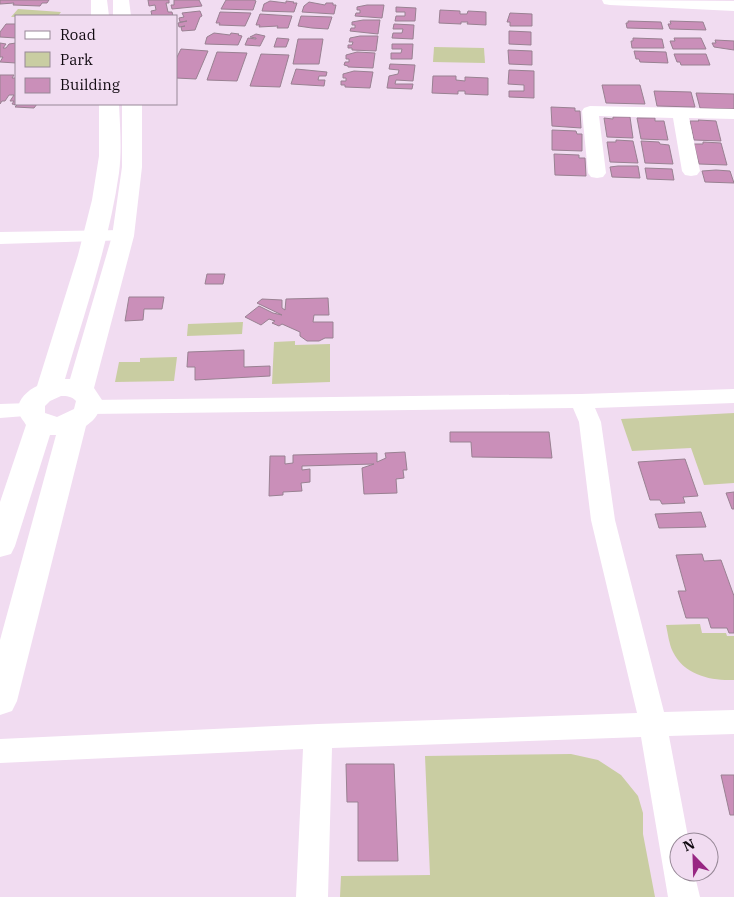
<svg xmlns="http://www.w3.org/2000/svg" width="734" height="897" font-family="'IBM Plex Serif',serif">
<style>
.green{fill:#c9cda2}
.building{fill:#ca8fb9;stroke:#998192}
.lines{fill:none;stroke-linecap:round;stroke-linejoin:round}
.street{fill:#fff;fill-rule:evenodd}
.secondary{fill:#fff;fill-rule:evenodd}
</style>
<rect width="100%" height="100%" fill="#f1dcf1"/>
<!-- green -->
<g class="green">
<path d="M18,9L61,12L58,16L11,17Z"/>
<path d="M434,47L484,48L485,63L433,62Z"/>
<path d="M243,322L242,334L187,336L188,324Z"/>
<path d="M295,341V345L330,344V382L272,384L274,342Z"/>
<path d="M177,357L174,381L115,382L119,362H140V358Z"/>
<path d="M734,413V483L704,485L691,448L632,451L621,419Z"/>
<path d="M700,624L702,633H726L727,636H734V680C711,681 684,675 673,652C669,644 668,634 666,625Z"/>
<path d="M571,754L598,760L621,775L638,796L643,813V834L655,897H340L341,876L430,875L425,756Z"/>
</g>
<!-- building -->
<g class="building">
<path d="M0,0H49L47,3H42L40,6L13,5L14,3L0,4Z"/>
<path d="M148,0H169V3H166L168,12H172L173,16H152L151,11L156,10L155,5L149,6Z"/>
<path d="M174,0H199L202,6L172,9L171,5H174Z"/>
<path d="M226,0H254L256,1L253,10L221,9Z"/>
<path d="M270,1L286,3V1L294,2L293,3H297L294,12L262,11L264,4Z"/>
<path d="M309,2L325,5L326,3H333V5H336L334,14L302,12L304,6Z"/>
<path d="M367,5H384L382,18L355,16L356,13H360V10H357V7Z"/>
<path d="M396,7L416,8L415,21H395L396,16H405V12H396Z"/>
<path d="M440,10L460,11V14H467L468,11L486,12V25L467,24L468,22H461V24L439,23Z"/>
<path d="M200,11L202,16L200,17L195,30L182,31L181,27L185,26L179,27L178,23L187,21L180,22L179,18L184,17L182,13Z"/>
<path d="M220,12L251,13L245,26L219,25L220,23H216Z"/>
<path d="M510,13L532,14V26H510V22H507Z"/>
<path d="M260,14L292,16L288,28H277L278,26L259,27L260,25H256Z"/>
<path d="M301,16L332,17L328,29L312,28L298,26Z"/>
<path d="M363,20H380L378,34L350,31L351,28H355V25H352V22Z"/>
<path d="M628,21L661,22L663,29L627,28L626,23H628Z"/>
<path d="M670,21L703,22L706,30L670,29L668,24H671Z"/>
<path d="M6,24H16V38L0,37V32Z"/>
<path d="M394,24L414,25L413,39L392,38L393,33H402L403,29H393Z"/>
<path d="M509,31L531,32V45L509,44Z"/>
<path d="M214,33L230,35L231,33L239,34L238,35L242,36L238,45L205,44L207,37Z"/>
<path d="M256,34L265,36L260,46L245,45L248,38L256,39V38L250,37Z"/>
<path d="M360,36H378L376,51L352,50V48H348V45H352L353,42H349L350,38Z"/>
<path d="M277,38L289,39L286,47H274Z"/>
<path d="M633,38L662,39L664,48H632L631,41H633Z"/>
<path d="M674,38H701L706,49H673L670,41H675Z"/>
<path d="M298,39H323L319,64H293Z"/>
<path d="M715,40L734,41V50L714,47L712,43H716Z"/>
<path d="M0,43L6,44L3,48H6L9,44L16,43V63L0,62L3,57H0Z"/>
<path d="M392,44H413L412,59H391V53H401L402,49H392Z"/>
<path d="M181,49L208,51L196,79L176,78V59Z"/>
<path d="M508,50L532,51V65L509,64Z"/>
<path d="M634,51L666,52L668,63L640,62L639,59H636Z"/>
<path d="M217,52L247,53L237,81L207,80Z"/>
<path d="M357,52L375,53L373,68L348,67V66L344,65L345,62H349V59H346V55Z"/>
<path d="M261,54L289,55L280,87L250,86Z"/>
<path d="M674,54H706L710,65H681L680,62H677Z"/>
<path d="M390,64L415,65L413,81L396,80L395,84H413L412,89L387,88L389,76L398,74L399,70L389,69Z"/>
<path d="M296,69L327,72L326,76H319L318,80H325L324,86L291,84Z"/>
<path d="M509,70L534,71V98L509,97V91H524V85L508,84Z"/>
<path d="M354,71L373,72L370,88L345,87V85H341V81H346V78H343V74Z"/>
<path d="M0,75H14L12,78H16V104H37L34,108L15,107L17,105L12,104L14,101H10L14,95H9L5,101H2L0,104Z"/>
<path d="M433,76H456V80L465,81V77L488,78V95L465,94V91H458V94L432,93Z"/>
<path d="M602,85H640L645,104L606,103Z"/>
<path d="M654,91L691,92L695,107L657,106Z"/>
<path d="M696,93L734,94V109L700,108Z"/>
<path d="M551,107L575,108V111H580L581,128L552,126Z"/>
<path d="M613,117H630L633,138L607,137L604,118L613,119Z"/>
<path d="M637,118H655V121H664L668,140L641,139Z"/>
<path d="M698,120L716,121L721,141L694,140L690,121H699Z"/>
<path d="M552,130L576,131L577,134H582V151L552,150Z"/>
<path d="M616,140L633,141L638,163L610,162L607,142H616Z"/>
<path d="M641,141L659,142L660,144L669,145L673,164L645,163Z"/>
<path d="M703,142L721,143L727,165L699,164L694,144H703Z"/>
<path d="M554,154L579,155V158H585L586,176L555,175Z"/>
<path d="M618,166H638L640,178L612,177L610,167Z"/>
<path d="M645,168L672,169L674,180L647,179Z"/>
<path d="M716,170L730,171L734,183L705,182L702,171Z"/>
<path d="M207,274H225L223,284H205Z"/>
<path d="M129,297H164L162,309H144L143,320L125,321Z"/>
<path d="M328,298L329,315H314L313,322H333V338H325L319,341H307L300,336V332L282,324L279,326L272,323L275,321L269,319L261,325L245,317L259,306L273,313L282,315L257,303L262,299L282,300V308L285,310L286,299Z"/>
<path d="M244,350V367L270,366V376L195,380V367H187L188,352Z"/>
<path d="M450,432H549L552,458L472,457L471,442H450Z"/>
<path d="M405,452L407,470H403L404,478L396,479L397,493L364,494L362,468L374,464L302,466V470L310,469V482L301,483L302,491L283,492V495L269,496L270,456H285V464L293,463V455L377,453V462L386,458L385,453Z"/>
<path d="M685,459L698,496L683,497L685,503L662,504L660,500H650L638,462Z"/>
<path d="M734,492V509H732L726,493Z"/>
<path d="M701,512L706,527L659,528L655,514Z"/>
<path d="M702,554L704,561L721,560L734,596V633H729L727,628H711L708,618H686L678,591H686L676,555Z"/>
<path d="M346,764H394L398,861H358V802H347Z"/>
<path d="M721,775H734V815H730Z"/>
</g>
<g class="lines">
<!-- street -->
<g class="street">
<path d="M590,106L734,109V119L689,118L700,171L697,175L691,176L685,175L682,171L673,118L599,116L606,173L603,177L597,178L591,177L588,173L582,111L584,108Z"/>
<path d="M123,230L130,232L132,236L130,240L0,244V232Z"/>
<path d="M734,389V403L595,408L601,422L615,520L664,712L734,710V734L669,736L689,842H679V872H694L700,897H668L641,737L332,748L328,897H296L303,749L0,763V739L318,724L637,713L591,520L579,422L573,408L89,414L81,412L78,407L81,402L89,400L581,394Z"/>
<path d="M30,403L38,405L41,410L38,415L0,418V404Z"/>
</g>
<!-- secondary -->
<g class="secondary">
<path d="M91,0H107L109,16H91Z"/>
<path d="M113,0H129L131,16H113Z"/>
<path d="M602,0L734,1V11L610,5L604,4Z"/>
<path d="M99,104H119C120,127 122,150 119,173C109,243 85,311 65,379H70L112,236L122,167V104H142V167L134,236L94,388L102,400C99,413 97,418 86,426L17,701L12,711L0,715V640L56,435H50L15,546L11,554L0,557V502L26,425C24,421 19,416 18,411C17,400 28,390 37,386L78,255L92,200L99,156ZM61,396C67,396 71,396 76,401L74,409L57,417L45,413V406L50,401Z"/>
</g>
</g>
<!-- legend -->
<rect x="15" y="15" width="162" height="90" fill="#f1dcf1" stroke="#978897"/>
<rect x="25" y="31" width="25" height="8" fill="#ffffff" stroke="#978897"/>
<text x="60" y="40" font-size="15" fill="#100910">Road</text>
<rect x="25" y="52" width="25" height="15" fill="#c9cda2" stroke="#978897"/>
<text x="60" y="65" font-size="15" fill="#100910">Park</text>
<rect x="25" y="78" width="25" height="15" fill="#ca8fb9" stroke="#978897"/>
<text x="60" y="90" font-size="15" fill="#100910">Building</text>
<!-- north arrow -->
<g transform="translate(694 857) rotate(337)"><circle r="24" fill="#f1dcf1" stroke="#978897"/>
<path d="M0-4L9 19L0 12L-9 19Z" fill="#982683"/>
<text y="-8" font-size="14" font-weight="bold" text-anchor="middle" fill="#100910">N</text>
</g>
</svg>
